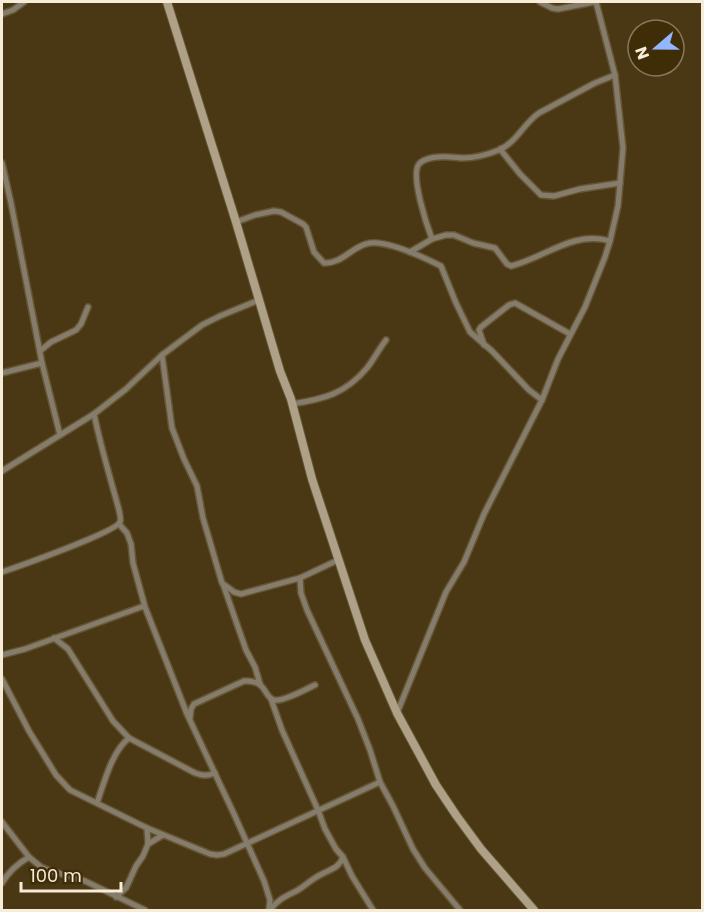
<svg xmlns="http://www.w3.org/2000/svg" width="704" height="912" font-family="Poppins,sans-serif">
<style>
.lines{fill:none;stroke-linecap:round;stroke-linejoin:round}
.minor-casing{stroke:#655533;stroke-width:8}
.secondary-casing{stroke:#655533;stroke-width:10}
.minor{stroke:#857c6c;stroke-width:5}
.secondary{stroke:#aea188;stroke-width:8}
</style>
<rect width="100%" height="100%" fill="#493813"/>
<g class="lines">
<!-- minor casing -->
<g class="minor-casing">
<g id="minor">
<path d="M540,2L552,8L558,9L594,2"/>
<path d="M2,14L13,10L24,2"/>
<path d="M500,149L520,174L541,195L554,196L580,189L620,183"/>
<path d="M2,163L11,203L42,363L60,435"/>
<path d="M236,222L255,215L274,211L281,212L303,224L306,227L314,252L324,263C341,264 351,248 366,244C383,238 425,258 441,266L456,303L470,332L492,351L529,390L542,400"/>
<path d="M432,239C427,226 410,175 419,164C425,157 441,156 450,157C454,157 459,158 463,158C475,158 489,154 499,150C517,142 524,123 539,113L595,83L615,75"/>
<path d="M410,252L432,239L446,235H454L473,243L495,248L507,264L511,266C544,258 574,230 610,241"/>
<path d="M484,345L479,330L481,327L509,305L515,303L570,334"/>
<path d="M40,351L51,342L76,330L81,324L88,307"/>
<path d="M162,355L172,428L184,459L197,486L203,518L222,583L234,592L241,594L300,578L338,560"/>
<path d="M2,373L42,363"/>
<path d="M292,404C324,399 345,394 367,368C374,359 379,349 386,340"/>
<path d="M2,471L94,414L126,389L162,355L202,325L220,316L259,300"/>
<path d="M119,524L127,533L131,544L133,563L145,607L187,714L234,814L264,881L270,900L269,910"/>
<path d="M2,572C17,567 116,532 120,522C122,517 117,504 116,499C108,471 100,443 94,414"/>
<path d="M300,578L301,593L307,610L358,719L370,750L380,782L393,806L413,849L425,868L460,910"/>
<path d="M223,584L246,650L255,667L260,684"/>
<path d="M54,638L68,649L113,721L129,738L195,773C203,776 207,776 215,773"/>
<path d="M2,655L25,649L144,606"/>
<path d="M2,679L29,731L56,775L70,790L147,828L148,844L143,856L136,866L126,888L116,897"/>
<path d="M271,699L282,730L318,810L325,829L336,849L343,857C339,868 331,869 322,874C313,878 306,885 298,890C287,896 278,899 271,909"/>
<path d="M397,713L446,592L464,562L484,514L542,400L558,359L585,307L605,257L610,241L618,206L623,148L615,75L596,2"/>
<path d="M190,718L191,709L194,704L244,681C268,680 263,697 274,700C283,702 306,689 315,685"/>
<path d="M97,803C104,783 112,751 129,738"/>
<path d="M2,822L29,857"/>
<path d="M147,828L210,854L217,855L224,854L380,782"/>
<path d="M148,844L163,835"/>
<path d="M343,857L352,876L373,910"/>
<path d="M2,883C9,871 17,864 29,857L41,867L48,870L85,881L145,910"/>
</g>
</g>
<!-- secondary casing -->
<g class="secondary-casing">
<path id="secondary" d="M167,2L236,222L280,371L291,399L312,479L365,640L397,713L436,785L456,815L481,849L534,910"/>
</g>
<!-- minor -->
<use href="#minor" class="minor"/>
<!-- secondary -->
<use href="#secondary" class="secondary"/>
</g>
<!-- border -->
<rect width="704" height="912" fill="none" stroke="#f6ecd8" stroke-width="6"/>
<!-- north arrow -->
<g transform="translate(656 48) rotate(250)"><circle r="28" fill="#3e2d07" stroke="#88795b" stroke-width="1.5"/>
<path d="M0-4.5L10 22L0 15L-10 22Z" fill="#93b7fd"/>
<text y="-9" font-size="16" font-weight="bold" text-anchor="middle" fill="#f6ecd8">N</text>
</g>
<!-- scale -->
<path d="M21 882v9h100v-9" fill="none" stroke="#f6ecd8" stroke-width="3"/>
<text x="30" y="882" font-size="18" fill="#f6ecd8" stroke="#3e2d07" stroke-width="4.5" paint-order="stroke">100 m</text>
</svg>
